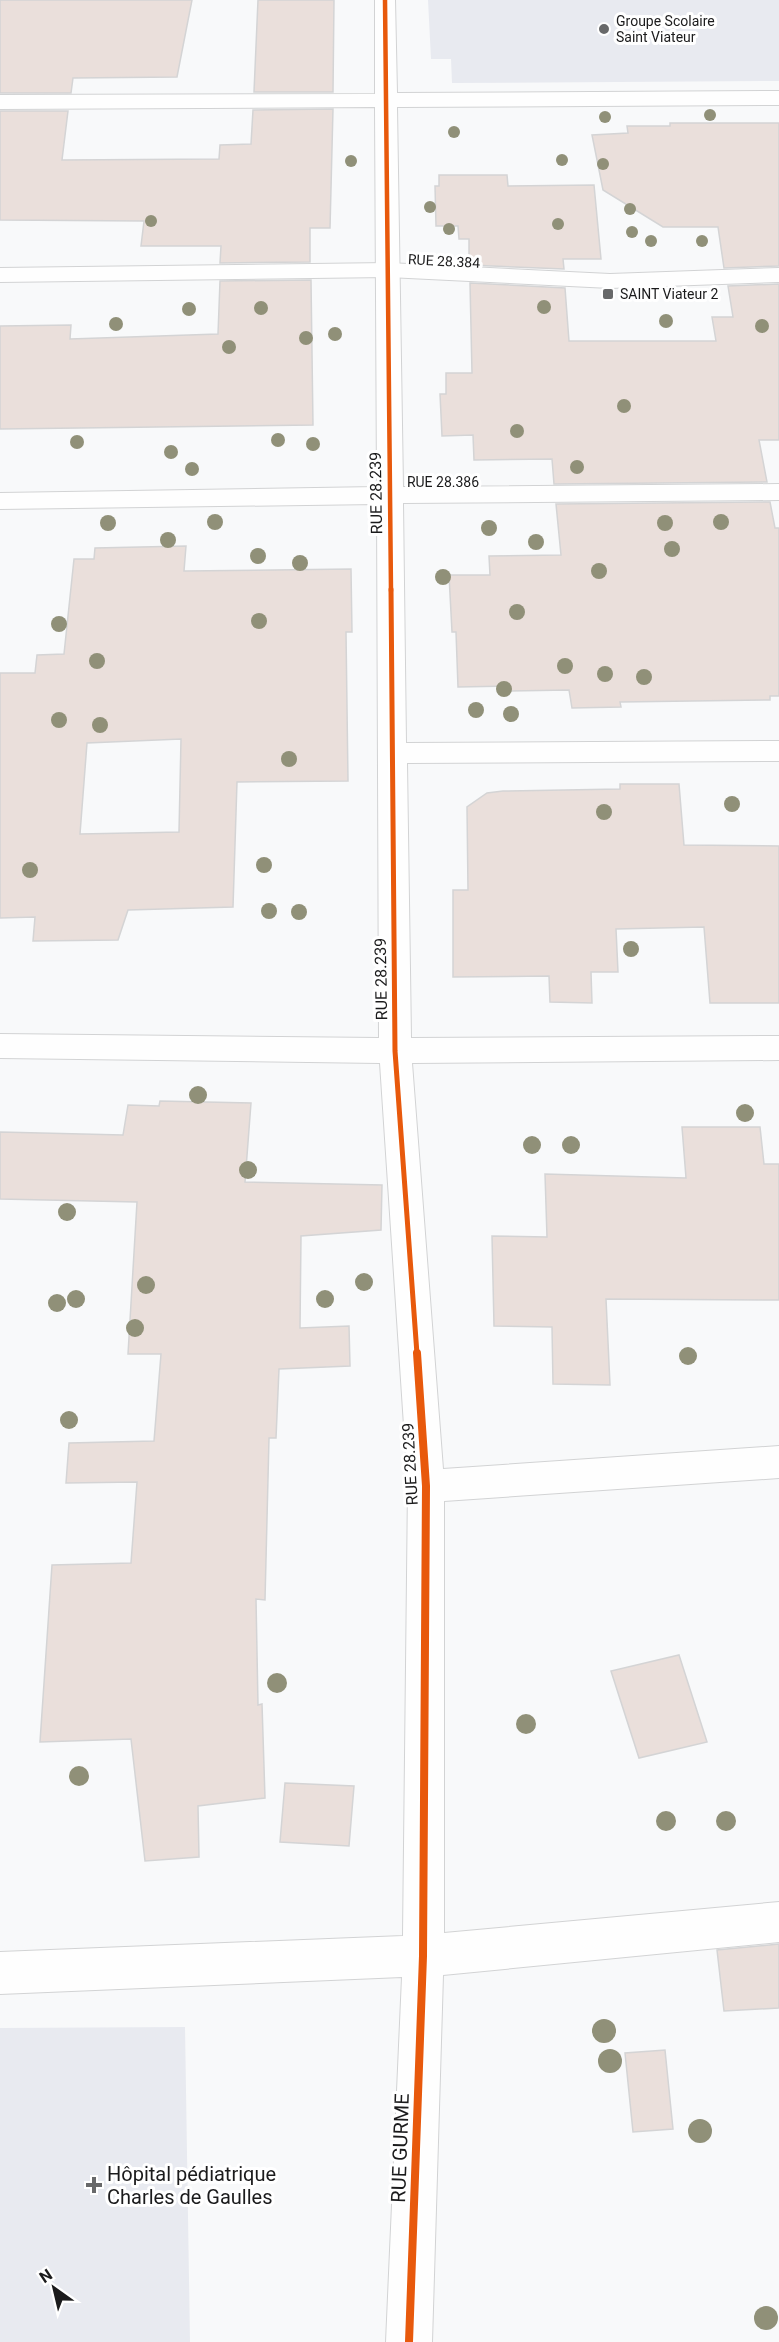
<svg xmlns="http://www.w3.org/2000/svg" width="779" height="2342" font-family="Roboto,sans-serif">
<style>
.built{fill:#e8eaf0}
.building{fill:#eadfdb;stroke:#d4d4d5;stroke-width:1.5;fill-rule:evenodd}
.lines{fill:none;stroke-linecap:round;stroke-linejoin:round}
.street-casing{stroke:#d2d3d4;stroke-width:2}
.secondary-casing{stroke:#d2d3d4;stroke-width:2}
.street{fill:#fefefe;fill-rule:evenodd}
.secondary{fill:#fefefe;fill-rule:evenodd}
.cycleway-far2-casing{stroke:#fff;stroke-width:8}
.cycleway-far1-casing{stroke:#fff;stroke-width:9}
.cycleway-casing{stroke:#fff;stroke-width:11}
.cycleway-far2{stroke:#e8590c;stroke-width:4.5}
.cycleway-far1{stroke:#e8590c;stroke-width:5}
.cycleway{stroke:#e8590c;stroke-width:8}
.tree{fill:#909078}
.poi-dot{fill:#68696a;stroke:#fff;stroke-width:2}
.labels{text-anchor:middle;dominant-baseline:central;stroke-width:6;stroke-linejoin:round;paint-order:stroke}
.far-poi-label{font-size:14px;fill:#1b1b1c;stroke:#fff;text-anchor:start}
.far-street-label{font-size:14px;fill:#1b1b1c;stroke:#fff}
.street-label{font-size:16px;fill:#1b1b1c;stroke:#fff}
.near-street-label{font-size:20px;fill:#1b1b1c;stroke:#fff}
.near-poi-label{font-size:20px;fill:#1b1b1c;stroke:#fff;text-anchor:start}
</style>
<rect width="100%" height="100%" fill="#f8f9fa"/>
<!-- built -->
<g class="built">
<path d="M428,0H779V81L452,83L451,59H431Z"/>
<path d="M185,2027L190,2342H0V2028Z"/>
</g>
<!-- building -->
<g class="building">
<path d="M0,0H192L177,77L73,78L71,93H0Z"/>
<path d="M258,0H334L333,92H254Z"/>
<path d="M333,109L330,228H310V262L220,263L221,246H141L144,221L0,220V111H68L62,160L219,159L220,145L251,144L253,110Z"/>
<path d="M670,123H779V266L724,268L718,227H663L603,190L592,135L628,133L627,126H670Z"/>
<path d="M439,175H507L508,186L594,185L601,259H563L564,269L469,265V239H459L458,226H436L435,186H439Z"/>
<path d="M311,280L313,425L0,429V326L71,325L70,339L218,334L220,281Z"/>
<path d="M470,283L565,288L569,341H716L712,317H733L728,286L779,284V440H759L767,482L554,484L552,459L474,460L473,435L442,436L440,394H446V373H472Z"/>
<path d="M770,502L775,528H779V696H770V700L620,702L621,707L572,708L569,690L510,691V686L458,687L456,632H452L449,575H490L489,556L561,555L556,504Z"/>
<path d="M186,546L184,571L351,569L352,632H346L348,781L237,782L233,907L128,910L118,940L33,941L35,917L0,918V673H35L37,655L64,654L74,559H94L95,548ZM181,739L179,832L80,834L87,743Z"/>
<path d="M620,784H679L684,845L779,846V1003H710L704,927L616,929L618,972H591L592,1003L550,1002L549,976L453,977V890H468L467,807L487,793L503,791L620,789Z"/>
<path d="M160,1101L251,1103L245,1182L382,1185L381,1230L301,1236L300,1328L349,1326L350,1366L279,1369L276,1438H269L265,1600L256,1599L258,1705L262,1704L265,1798L198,1806L199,1857L145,1861L131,1739L40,1742L52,1565L131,1563L137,1482L66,1483L69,1443L154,1441L161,1354H128L137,1202L0,1199V1132L123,1135L128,1105L159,1106Z"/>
<path d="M682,1127H760L764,1164H779V1300L606,1299L610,1385L553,1384L552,1327L494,1326L492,1236L547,1237L545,1174L686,1178Z"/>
<path d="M679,1655L707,1742L639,1758L611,1671Z"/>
<path d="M285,1783L354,1786L349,1846L280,1842Z"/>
<path d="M779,1944V2008L724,2011L717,1950Z"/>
<path d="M665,2050L673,2129L633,2132L625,2053Z"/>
</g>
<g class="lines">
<!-- street casing -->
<g class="street-casing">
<path id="street" d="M375,0H395L397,93L779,91V105L397,107L403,487L779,484V500L403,503L406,743L779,741V761L407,763L411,1038L779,1036V1060L412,1063L443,1469L779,1446V1478L444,1501V1933L779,1902V1942L443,1975L432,2342H386L402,1977L0,1994V1952L403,1936L408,1486L380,1063L0,1058V1034L379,1038L377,504L0,509V493L377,487L375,107L0,109V95L375,94Z"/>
</g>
<!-- secondary casing -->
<g class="secondary-casing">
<path id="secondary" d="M388,263L610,274L779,268V282L610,288L388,277L0,282V268Z"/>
</g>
<!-- street -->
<use href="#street" class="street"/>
<!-- secondary -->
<use href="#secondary" class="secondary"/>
<!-- cycleway-far2 casing -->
<g class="cycleway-far2-casing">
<path id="cycleway-far2" d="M385,0L391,591"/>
</g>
<!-- cycleway-far1 casing -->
<g class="cycleway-far1-casing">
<path id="cycleway-far1" d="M391,589L395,1051L417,1354"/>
</g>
<!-- cycleway casing -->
<g class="cycleway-casing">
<path id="cycleway" d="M409,2342L423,1956L426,1486L417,1353"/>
</g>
<!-- cycleway-far2 -->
<use href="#cycleway-far2" class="cycleway-far2"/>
<!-- cycleway-far1 -->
<use href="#cycleway-far1" class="cycleway-far1"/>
<!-- cycleway -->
<use href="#cycleway" class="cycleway"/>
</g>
<!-- trees -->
<g class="tree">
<circle cx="710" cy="115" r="6"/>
<circle cx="605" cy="117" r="6"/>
<circle cx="454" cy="132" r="6"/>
<circle cx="562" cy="160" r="6"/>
<circle cx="351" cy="161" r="6"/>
<circle cx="603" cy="164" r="6"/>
<circle cx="430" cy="207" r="6"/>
<circle cx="630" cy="209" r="6"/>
<circle cx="151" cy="221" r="6"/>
<circle cx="558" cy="224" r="6"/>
<circle cx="449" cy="229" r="6"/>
<circle cx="632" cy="232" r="6"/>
<circle cx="651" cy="241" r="6"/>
<circle cx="702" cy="241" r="6"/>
<circle cx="544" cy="307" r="7"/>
<circle cx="261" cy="308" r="7"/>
<circle cx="189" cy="309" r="7"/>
<circle cx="666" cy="321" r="7"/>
<circle cx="116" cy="324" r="7"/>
<circle cx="762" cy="326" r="7"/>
<circle cx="335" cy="334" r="7"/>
<circle cx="306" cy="338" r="7"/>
<circle cx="229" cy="347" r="7"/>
<circle cx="624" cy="406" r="7"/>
<circle cx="517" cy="431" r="7"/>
<circle cx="278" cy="440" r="7"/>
<circle cx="77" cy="442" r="7"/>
<circle cx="313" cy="444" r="7"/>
<circle cx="171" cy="452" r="7"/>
<circle cx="577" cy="467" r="7"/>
<circle cx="192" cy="469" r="7"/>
<circle cx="215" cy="522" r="8"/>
<circle cx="721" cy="522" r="8"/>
<circle cx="108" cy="523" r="8"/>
<circle cx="665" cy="523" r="8"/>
<circle cx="489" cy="528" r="8"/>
<circle cx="168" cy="540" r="8"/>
<circle cx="536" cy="542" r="8"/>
<circle cx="672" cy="549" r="8"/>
<circle cx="258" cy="556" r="8"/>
<circle cx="300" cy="563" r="8"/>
<circle cx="599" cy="571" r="8"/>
<circle cx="443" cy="577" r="8"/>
<circle cx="517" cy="612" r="8"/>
<circle cx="259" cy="621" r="8"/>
<circle cx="59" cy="624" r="8"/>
<circle cx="97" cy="661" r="8"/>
<circle cx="565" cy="666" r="8"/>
<circle cx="605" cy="674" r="8"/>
<circle cx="644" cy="677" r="8"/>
<circle cx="504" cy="689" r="8"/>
<circle cx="476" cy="710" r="8"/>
<circle cx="511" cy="714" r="8"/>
<circle cx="59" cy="720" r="8"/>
<circle cx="100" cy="725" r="8"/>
<circle cx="289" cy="759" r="8"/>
<circle cx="732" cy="804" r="8"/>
<circle cx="604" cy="812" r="8"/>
<circle cx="264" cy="865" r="8"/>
<circle cx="30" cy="870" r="8"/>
<circle cx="269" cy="911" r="8"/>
<circle cx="299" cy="912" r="8"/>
<circle cx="631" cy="949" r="8"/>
<circle cx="198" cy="1095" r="9"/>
<circle cx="745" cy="1113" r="9"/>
<circle cx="532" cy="1145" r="9"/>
<circle cx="571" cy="1145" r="9"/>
<circle cx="248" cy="1170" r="9"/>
<circle cx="67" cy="1212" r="9"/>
<circle cx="364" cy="1282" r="9"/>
<circle cx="146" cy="1285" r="9"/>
<circle cx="76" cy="1299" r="9"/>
<circle cx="325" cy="1299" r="9"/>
<circle cx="57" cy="1303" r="9"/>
<circle cx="135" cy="1328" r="9"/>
<circle cx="688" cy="1356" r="9"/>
<circle cx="69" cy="1420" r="9"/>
<circle cx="277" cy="1683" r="10"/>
<circle cx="526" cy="1724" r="10"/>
<circle cx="79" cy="1776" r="10"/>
<circle cx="666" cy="1821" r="10"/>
<circle cx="726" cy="1821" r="10"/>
<circle cx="604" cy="2031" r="12"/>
<circle cx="610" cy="2061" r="12"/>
<circle cx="700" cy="2131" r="12"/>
<circle cx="766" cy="2318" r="12"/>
</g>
<!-- markers -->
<g class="poi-dot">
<circle cx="604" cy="29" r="6"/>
<rect x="602" y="288" width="12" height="12" rx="3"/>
<path d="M91 2176h6v6h6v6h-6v6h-6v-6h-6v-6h6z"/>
</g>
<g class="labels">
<!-- far-poi labels -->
<g class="far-poi-label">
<text x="616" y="21">Groupe Scolaire<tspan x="616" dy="16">Saint Viateur</tspan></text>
<text x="620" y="294">SAINT Viateur 2</text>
</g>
<!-- far-street labels -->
<g class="far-street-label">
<text transform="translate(444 261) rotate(3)">RUE 28.384</text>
<text x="443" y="482">RUE 28.386</text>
</g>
<!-- street labels -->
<g class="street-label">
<text transform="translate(376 493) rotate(-91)">RUE 28.239</text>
<text transform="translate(381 979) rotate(-91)">RUE 28.239</text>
<text transform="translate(410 1464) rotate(-93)">RUE 28.239</text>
</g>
<!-- near-street labels -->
<g class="near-street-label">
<text transform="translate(400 2148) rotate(-88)">RUE GURME</text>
</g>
<!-- near-poi labels -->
<g class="near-poi-label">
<text x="107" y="2174">Hôpital pédiatrique<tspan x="107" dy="23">Charles de Gaulles</tspan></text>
</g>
</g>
<!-- north arrow -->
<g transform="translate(54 2288) rotate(326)" stroke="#ffffff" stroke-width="4.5" paint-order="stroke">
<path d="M0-4.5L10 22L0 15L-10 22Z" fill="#1b1b1c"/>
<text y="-9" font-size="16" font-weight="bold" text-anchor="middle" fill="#1b1b1c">N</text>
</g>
</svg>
